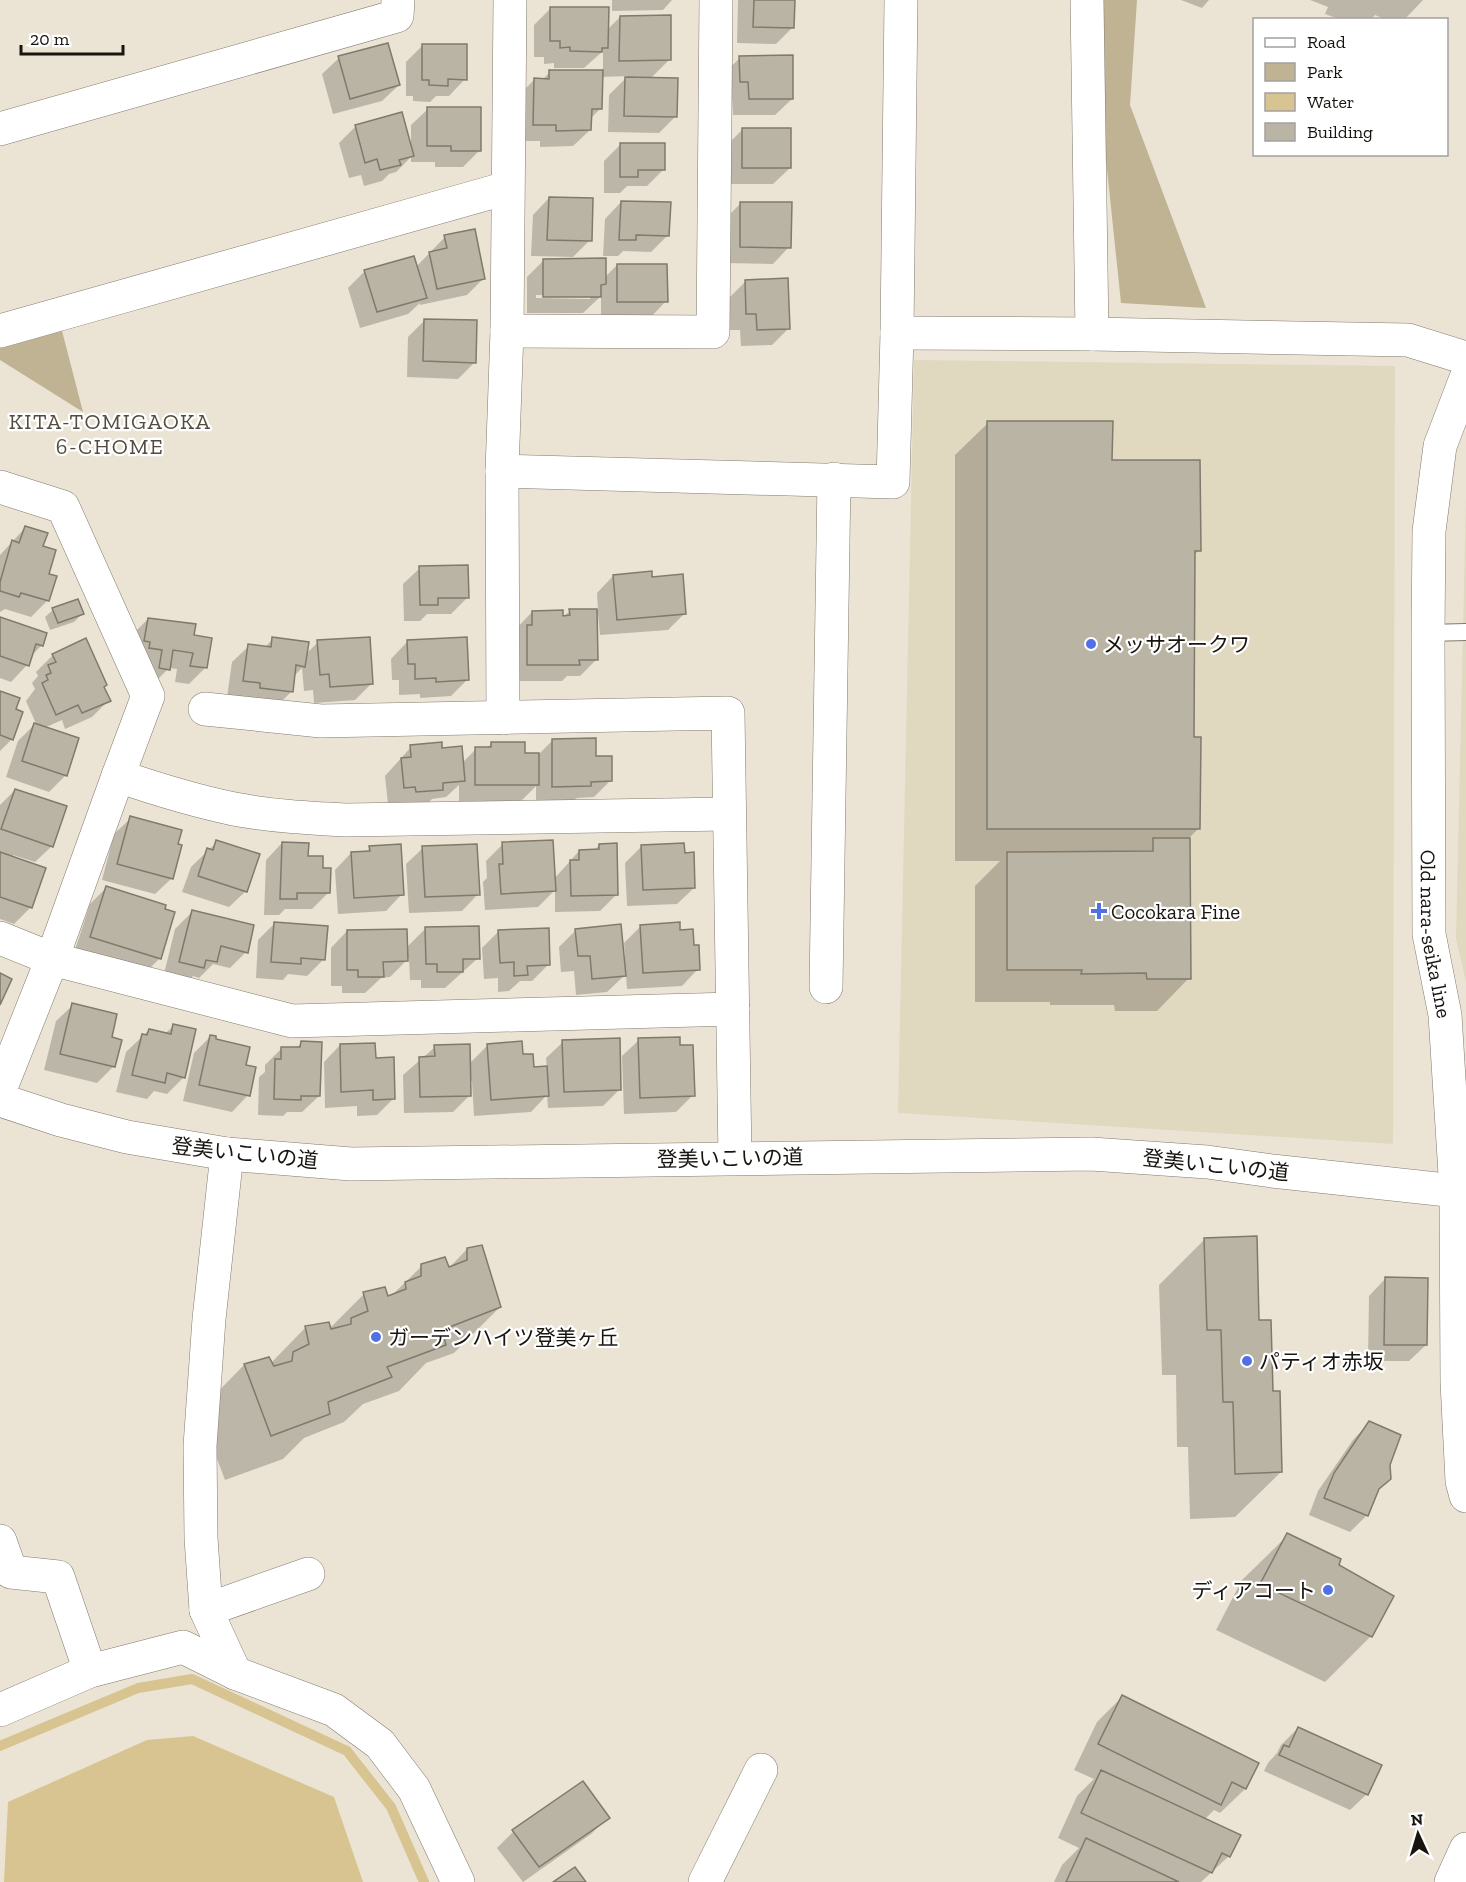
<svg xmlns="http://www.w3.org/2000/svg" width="1466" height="1882" font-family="'Zilla Slab','Noto Sans JP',serif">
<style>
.built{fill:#e1d8c0}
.green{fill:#bfb393}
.water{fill:#d8c491}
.shadow{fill:#0003;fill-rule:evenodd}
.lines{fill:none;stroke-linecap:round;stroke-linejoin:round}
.stream{stroke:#d8c491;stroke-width:10}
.building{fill:#bab4a4;stroke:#7f7a6b;stroke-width:1.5}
.service-casing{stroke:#817b6d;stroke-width:18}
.minor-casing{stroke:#817b6d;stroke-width:34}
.tertiary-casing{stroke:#817b6d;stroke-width:34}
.service{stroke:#fff;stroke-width:16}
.minor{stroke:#fff;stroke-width:33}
.tertiary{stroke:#fff;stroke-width:33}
.poi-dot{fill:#5170e4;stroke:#fff;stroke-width:2}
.labels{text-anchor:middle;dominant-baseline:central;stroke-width:4.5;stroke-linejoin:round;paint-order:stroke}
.poi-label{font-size:21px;fill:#181510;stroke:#fff;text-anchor:start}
.street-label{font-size:21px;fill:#181510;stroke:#fff}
.neighbourhood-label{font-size:22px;letter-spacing:1.5px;fill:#534d40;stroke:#fff}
</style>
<rect width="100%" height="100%" fill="#ebe4d4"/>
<!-- built -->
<g class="built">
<path d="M914,360L1395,366L1393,1144L898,1113Z"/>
<path d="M1466,497V982L1456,939Z"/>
</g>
<!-- green -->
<g class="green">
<path d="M1100,0H1137L1130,105L1206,308L1121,303L1100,102Z"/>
<path d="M61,327L83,412L0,360V342Z"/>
</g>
<!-- water -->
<path class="water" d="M193,1736L334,1797L363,1882H4L8,1802L147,1740Z"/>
<!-- shadow -->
<g class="shadow">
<path d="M612,0H672L663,10L612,11Z"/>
<path d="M738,0H793V27L776,44L737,43Z"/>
<path d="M1181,0H1209L1202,8Z"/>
<path d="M1310,0H1423L1404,20H1387L1375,15L1370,20H1342L1325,14L1328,7Z"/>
<path d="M551,8L607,30L620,17L669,60L650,79L676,116L659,133L608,132L609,95L628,76L601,77V108L590,119V130L573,146L540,147V141H517L518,96L534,80H542L550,72H603V51L584,68H554V63L544,64V57H534V25Z"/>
<path d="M423,45L465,79L449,96H436L430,102L413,101V96H406V62Z"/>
<path d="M339,58L399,85L382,101L333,114L322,74Z"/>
<path d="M740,58L792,99L775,115H733L732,98H723V74Z"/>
<path d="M428,109L480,150L463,167H435V162H411V157L396,172L389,174L382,181L364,186L361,175L349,178L339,143L355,127L401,114L411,148V125Z"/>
<path d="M743,129L790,168L773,184H726V146Z"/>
<path d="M621,144L663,170L647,186H627L620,193H604V161Z"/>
<path d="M549,198L590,240L573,257L531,256L533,215Z"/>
<path d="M621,202L668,235L651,252L623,251L618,256H603L605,219Z"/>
<path d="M741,203L789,247L773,264L724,263V220Z"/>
<path d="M445,237L483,279L467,295L420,305V303L408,314L360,328L348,288L365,271L416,267Z"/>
<path d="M544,260L604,278L617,265L666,301L650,318H601V296L583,313H527V277ZM536,295L590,296V299L536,298Z"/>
<path d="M746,281L789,328L772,345L741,346L740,330H730L729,298Z"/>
<path d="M425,320L475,362L458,379L407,377L408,337Z"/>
<path d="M988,423L1111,462L1199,550L1193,556V738L1199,828L1188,839L1189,978L1157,1011H1115L1114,1005H1050V1002H975V886L1000,861H955V455Z"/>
<path d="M25,528L48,575V600L31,617L5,609L0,612V555Z"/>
<path d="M420,568L468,597L451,614H427L420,621H404L403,584Z"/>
<path d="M613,576L651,579L685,613L668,630L600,635L598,614H596L597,659L580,676H567L562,681H511L516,629L532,612L561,619L570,611L598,610L597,593Z"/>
<path d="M53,610L82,614L74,622L50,630L45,617Z"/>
<path d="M0,619L42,645L30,657L27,665L11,682L0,678Z"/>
<path d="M148,619L192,637L206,667L189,684L175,682L177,669L169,668L152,685L131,636Z"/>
<path d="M273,639L306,654L318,642L372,683L355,700L314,703L313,690L304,691L302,668L293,677L291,692L275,708L227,697L232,662L249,646L264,648Z"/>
<path d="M407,642L468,679L451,696L420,698V694L399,695V680H392L391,659Z"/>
<path d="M53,655L109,700L92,717L65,729L62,720L44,728L66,775L49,792L6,777L18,741L34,725L37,726L26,701L35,689L32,683L38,676L36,672Z"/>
<path d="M0,693L14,710L12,739L0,751Z"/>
<path d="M553,740L594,757L610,781L594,797L577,798L572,802L536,803V786L521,801H459V785L446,797L432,799L425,806L388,804L385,776L411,747L441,750L462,763L476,749H486L492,743L524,755H538Z"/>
<path d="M15,790L52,846L35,862L13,855L12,858L31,907L14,924L0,919V805Z"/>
<path d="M131,818L172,878L155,894L102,880L114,834Z"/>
<path d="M217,842L246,891L229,907L182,892L191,867Z"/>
<path d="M282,843L322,869L328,893L312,909H285L279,915H264L266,860Z"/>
<path d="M503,844L554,879L579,851H594L599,845L617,894L600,911L555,912V890L538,907L485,910L483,882L487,878L486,861Z"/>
<path d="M642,846L683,854L694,888L677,904L627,906L625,863Z"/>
<path d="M370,848L402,894L386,911L338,914L335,870L351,853L365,852Z"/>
<path d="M423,848L478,894L462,911L409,913L406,864Z"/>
<path d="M106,888L173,913L159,959L143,975L74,953L90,904Z"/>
<path d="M192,912L246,952L230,968L213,964L199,978L193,976L186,984L163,978L175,929Z"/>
<path d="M274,924L324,959L307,976L288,974L283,980L256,978L258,940Z"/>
<path d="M641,926L693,947L698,969L682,986L627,989L626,974L607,992L576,995L574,971L561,972L559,947L576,930L625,956L624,943Z"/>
<path d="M425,929L478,958L445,988H421V980H410L409,958L390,977L381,978L365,993H342V986H331V948L347,931L406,948Z"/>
<path d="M499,931L549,964L532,981H520L509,991L498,992V978L484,979L482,948Z"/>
<path d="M73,1005L110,1038L120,1041L113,1067L97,1083L44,1070L56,1021Z"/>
<path d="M173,1026L184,1077L167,1094L154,1091L147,1099L116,1092L126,1052L149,1030L165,1034Z"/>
<path d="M211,1036L244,1066L248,1095L232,1112L183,1101L194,1053Z"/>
<path d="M639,1040L693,1095L676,1112L624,1114L622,1056Z"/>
<path d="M563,1042L619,1090L603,1106L548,1108L547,1095L531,1112L474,1116L472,1081H470V1095L453,1112L404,1113L403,1075L435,1047L469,1064L488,1045L521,1056L533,1069L547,1068L546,1058Z"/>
<path d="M302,1043L319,1096L302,1112H287L283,1116L258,1115L259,1077L265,1072V1065L282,1048H296Z"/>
<path d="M340,1045L375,1059L393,1099L377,1115L357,1116V1106L325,1108L324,1062Z"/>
<path d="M1205,1239L1258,1322L1272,1393L1281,1472L1235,1517L1190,1519L1188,1447H1177L1176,1375H1162L1159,1285Z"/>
<path d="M467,1249L500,1307L454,1353L426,1363L399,1391L363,1404L344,1422L304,1438L283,1459L225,1480L199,1411L244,1365L269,1359L271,1363L306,1327L329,1329L364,1294L388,1298L391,1296L422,1266L448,1269Z"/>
<path d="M1385,1279L1426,1345L1409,1361H1368L1369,1296Z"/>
<path d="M1369,1423L1388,1464L1389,1479L1377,1491L1367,1515L1350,1532L1309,1515L1318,1491L1353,1440Z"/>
<path d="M1288,1535L1338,1566L1371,1636L1325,1682L1216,1630L1242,1580Z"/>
<path d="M1122,1697L1245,1789L1220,1813L1214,1810L1204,1820L1229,1856L1201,1882H1054L1062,1865L1079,1848L1058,1838L1077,1796L1094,1779L1074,1770L1097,1722Z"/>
<path d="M1298,1728L1367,1794L1350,1810L1264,1771L1268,1763L1277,1753L1281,1745Z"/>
<path d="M608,1818L591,1834L523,1882L497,1848L513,1832Z"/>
</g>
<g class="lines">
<!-- stream -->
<path class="stream" d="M0,1746L138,1688L192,1679L347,1751L391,1807L424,1882"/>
</g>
<!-- building -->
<g class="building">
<path d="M754,0H795L794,28L753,27Z"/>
<path d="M550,7H609L608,48H602V52L570,51V47L560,48V41H550Z"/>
<path d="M671,15V60L619,61L620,16Z"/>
<path d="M388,43L400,85L350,99L338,56Z"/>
<path d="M422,44H467V80L448,79V86L429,85V80H422Z"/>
<path d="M793,55V99H749L748,82H740L739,56Z"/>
<path d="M549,70H603L602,109H592L591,130L556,131V125H533L534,78L549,79Z"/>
<path d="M625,77L678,78L677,117L624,116Z"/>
<path d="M427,107H481V151H451V146H427Z"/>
<path d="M402,112L414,156L399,160L401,165L380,170L377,159L365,163L355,125Z"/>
<rect x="742" y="128" width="49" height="40"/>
<path d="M620,143H665V170H638V177H620Z"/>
<path d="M549,197L593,198L592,241L547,240Z"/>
<path d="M621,201L671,202L669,236L636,235V240H619Z"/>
<path d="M740,202H792L791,248L740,247Z"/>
<path d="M475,229L485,279L437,289L429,252L447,248L444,235Z"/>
<path d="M414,256L427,298L377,312L364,270Z"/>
<path d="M606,258V284L601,285V297H543V259Z"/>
<path d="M617,264H667L668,302H617Z"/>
<path d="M788,278L790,329L757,330L756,314H746L745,280Z"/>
<path d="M424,319L477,320L476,363L423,361Z"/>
<path d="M987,421H1113L1112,460H1200L1201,551H1195L1194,737H1201L1200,829H987Z"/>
<path d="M25,526L48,533L43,546L56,550L49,574L57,576L49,601L21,593L19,597L0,591V582L12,540L19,543Z"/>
<path d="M468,565L469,598H438V605H420L419,566Z"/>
<path d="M652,571V577L683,574L686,614L617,620L613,575Z"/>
<path d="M78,599L84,614L58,623L52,608Z"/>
<path d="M569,609H597L598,660H579L580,665H527V625H532V611L563,610V616L570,615Z"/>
<path d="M0,617L47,633L43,646L36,644L29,666L0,656Z"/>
<path d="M148,618L196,624L194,635L212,638L207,668L190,666L193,653L173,650L170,670L159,668L162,650L149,648L150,642L144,641Z"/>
<path d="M272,637L309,642L305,667L296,665L293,692L260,688V683L243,681L248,644L271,647Z"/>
<path d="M370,637L373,684L330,687L329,674L320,675L317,640Z"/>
<path d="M467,637L469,680L436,682V678L415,679V664H408L407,640Z"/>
<path d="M86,638L107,685L104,687L111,701L82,713L78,705L56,715L42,683L48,680L46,675L51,673L48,665L56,662L52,654Z"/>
<path d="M0,691L20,698L16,709L23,712L13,740L0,735Z"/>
<path d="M34,723L79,738L67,776L22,761Z"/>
<path d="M596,738V756H612V781L591,782V786L552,787V739Z"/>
<path d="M442,742V748L462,746L465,781L443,783V790L416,792L415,787L404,788L401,758L411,757L410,745Z"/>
<path d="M491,742H525V753H539V785H475V747H491Z"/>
<path d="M15,789L67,806L53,847L1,829Z"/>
<path d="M130,816L182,830L178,844L182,845L173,879L117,864Z"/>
<path d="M1153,838H1190L1191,979H1147L1146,973L1081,974L1082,970H1007V852L1153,851Z"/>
<path d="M216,840L260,854L247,892L198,876L207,848L213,850Z"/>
<path d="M553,840L556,891L501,894L499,864H503L502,842Z"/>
<path d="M282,842L309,843L308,856H323V868H331L330,893H297V899H280Z"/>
<path d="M617,843L618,895L571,896L570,860H579V850L599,849V844Z"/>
<path d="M684,843L685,853L694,852L695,888L643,890L641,845Z"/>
<path d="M401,844L404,895L354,898L351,852L370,851L369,846Z"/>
<path d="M477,844L480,895L425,897L422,846Z"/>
<path d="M0,852L46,868L32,908L0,897Z"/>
<path d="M106,886L166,905L165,909L175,912L161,959L90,937Z"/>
<path d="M192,910L254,925L248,953L221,946L217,962L206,960L204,968L179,962Z"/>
<path d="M274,922L328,926L325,960L301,958V964L271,962Z"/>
<path d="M680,922V930L693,929L694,945H699L700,970L643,973L640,925Z"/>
<path d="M621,924L626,976L592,979L590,956H578L575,929Z"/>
<path d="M479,926L480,959H463V972H437V964H426L425,927Z"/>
<path d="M549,928L550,965L527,966L528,975L514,976V962L500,963L498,930Z"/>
<path d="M407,929L408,961L383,962L384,977H358V970H347V930Z"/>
<path d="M0,973L12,979L0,1005Z"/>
<path d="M72,1003L117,1014L112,1037L122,1040L115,1067L60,1054Z"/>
<path d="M173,1024L196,1029L185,1078L167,1073L165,1083L132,1075L142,1034L147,1035L149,1029L171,1034Z"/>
<path d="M210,1035L216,1036V1039L250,1047L246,1065L256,1067L250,1096L199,1085Z"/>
<path d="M680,1037V1045H693L695,1096L640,1098L638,1038Z"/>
<path d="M620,1038L621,1090L564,1092L562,1040Z"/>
<path d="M301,1041L322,1042L320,1096H301V1100L274,1099L275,1059H281V1047H300Z"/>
<path d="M522,1041L523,1054H533L534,1067L547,1066L549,1096L491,1100L487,1044Z"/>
<path d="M375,1043L376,1058L394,1057L395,1099L373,1100V1090L341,1092L340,1044Z"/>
<path d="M470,1044L471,1096L420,1097L419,1057L435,1056L434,1045Z"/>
<path d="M1257,1236L1259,1320H1271L1273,1391H1280L1282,1472L1235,1474L1233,1402H1223L1221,1330H1207L1204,1238Z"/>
<path d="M482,1245L501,1307L442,1330L446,1345L387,1367L392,1377L328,1402L330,1414L271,1436L244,1364L269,1357L274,1366L292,1361L293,1352L309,1344L305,1326L329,1322L331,1329L351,1324V1318L368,1311L363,1292L385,1287L388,1296L406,1289L405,1282L421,1276V1264L445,1257L449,1267L467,1260V1248Z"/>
<path d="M1385,1277L1428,1278L1427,1345H1384Z"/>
<path d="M1369,1421L1401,1435L1390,1465L1391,1479L1379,1489L1368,1516L1324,1498L1334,1473Z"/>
<path d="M1287,1533L1341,1559L1339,1565L1394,1596L1372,1637L1260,1584Z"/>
<path d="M1122,1695L1259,1763L1246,1789L1232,1782L1221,1805L1098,1744Z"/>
<path d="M1298,1727L1382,1765L1368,1795L1279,1755L1284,1745L1289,1747Z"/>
<path d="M1101,1770L1241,1835L1230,1857L1222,1853L1212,1873L1081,1813Z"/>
<path d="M583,1781L610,1818L539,1867L512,1830Z"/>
<path d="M1086,1838L1088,1839L1179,1882H1066Z"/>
<path d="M575,1867L586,1882H553Z"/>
</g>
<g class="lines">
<!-- service casing -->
<g class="service-casing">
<path id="service" d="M1428,633L1466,632"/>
</g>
<!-- minor casing -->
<g class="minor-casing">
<g id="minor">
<path d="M1087,0L1092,334"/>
<path d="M0,129L397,16L398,0"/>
<path d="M0,331L507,188"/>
<path d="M507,331L713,332L716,0"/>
<path d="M897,333L1092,334L1408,340L1466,358"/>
<path d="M502,471L893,482L897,333L901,0"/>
<path d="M0,487L63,507L148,696L118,776"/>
<path d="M205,709L321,721L728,713L735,1158"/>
<path d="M503,718L502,471L507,331L510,0"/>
<path d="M0,938L52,959L292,1021L733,1009"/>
<path d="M826,987L834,479"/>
<path d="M0,1090L52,959L118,776C156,789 195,801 234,809C271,816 308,818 345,820L728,814"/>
<path d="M227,1154L209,1319L200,1446L201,1538L206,1610L235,1673"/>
<path d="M0,1541L11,1572L58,1577L90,1671"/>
<path d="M206,1610L308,1574"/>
<path d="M0,1710L90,1671L183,1647L235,1673L334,1710L380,1744L414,1789L458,1882"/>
<path d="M705,1882L761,1770"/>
</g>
</g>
<!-- tertiary casing -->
<g class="tertiary-casing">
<g id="tertiary">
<path id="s1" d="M1466,378L1440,446L1429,531L1428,633L1429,934L1445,1015L1456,1190L1457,1382L1462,1481L1466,1496"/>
<path d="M0,1100L61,1120L127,1137L227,1154L351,1164L1091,1154L1207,1162L1272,1171L1466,1192"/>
<path d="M1451,1882L1466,1849"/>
</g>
</g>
<!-- service -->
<use href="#service" class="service"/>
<!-- minor -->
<use href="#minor" class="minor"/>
<!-- tertiary -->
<use href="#tertiary" class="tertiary"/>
</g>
<!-- markers -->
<g class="poi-dot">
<circle cx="1091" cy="644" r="6"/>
<path d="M1096 902h6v6h6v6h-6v6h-6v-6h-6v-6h6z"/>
<circle cx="376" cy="1337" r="6"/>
<circle cx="1247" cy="1361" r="6"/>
<circle cx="1328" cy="1590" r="6"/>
</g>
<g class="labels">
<!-- poi labels -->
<g class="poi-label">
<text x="1103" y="644">メッサオークワ</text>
<text x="1111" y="911">Cocokara Fine</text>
<text x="388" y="1337">ガーデンハイツ登美ヶ丘</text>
<text x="1259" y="1361">パティオ赤坂</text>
<text x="1316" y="1590" text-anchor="end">ディアコート</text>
</g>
<!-- street labels -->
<g class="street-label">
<text stroke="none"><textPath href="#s1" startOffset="562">Old nara-seika line</textPath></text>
<text transform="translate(245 1153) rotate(6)">登美いこいの道</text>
<text transform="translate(730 1158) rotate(-1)">登美いこいの道</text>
<text transform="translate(1216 1165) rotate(6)">登美いこいの道</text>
</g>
<!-- neighbourhood labels -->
<g class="neighbourhood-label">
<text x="110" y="421">KITA-TOMIGAOKA<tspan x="110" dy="25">6-CHOME</tspan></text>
</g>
</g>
<!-- legend -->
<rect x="1253" y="18" width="195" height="138" fill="#ffffff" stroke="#a3a19f" stroke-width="1.5"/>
<rect x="1265" y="38" width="30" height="9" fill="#ffffff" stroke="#a3a19f" stroke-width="1.5"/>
<text x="1307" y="48" font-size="18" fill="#181510">Road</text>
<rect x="1265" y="63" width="30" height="18" fill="#bfb393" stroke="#a3a19f" stroke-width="1.5"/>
<text x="1307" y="78" font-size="18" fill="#181510">Park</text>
<rect x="1265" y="93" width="30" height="18" fill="#d8c491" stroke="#a3a19f" stroke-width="1.5"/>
<text x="1307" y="108" font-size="18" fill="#181510">Water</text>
<rect x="1265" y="123" width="30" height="18" fill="#bab4a4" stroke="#a3a19f" stroke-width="1.5"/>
<text x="1307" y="138" font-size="18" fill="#181510">Building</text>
<!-- north arrow -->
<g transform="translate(1418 1834) rotate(356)" stroke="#ffffff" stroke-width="4.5" paint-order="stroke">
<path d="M0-4.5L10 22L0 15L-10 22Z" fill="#181510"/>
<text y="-9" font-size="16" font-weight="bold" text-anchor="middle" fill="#181510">N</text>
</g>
<!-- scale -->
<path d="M21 45v9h102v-9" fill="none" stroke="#181510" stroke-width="3"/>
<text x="30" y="45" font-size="18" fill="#181510" stroke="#ffffff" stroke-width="4.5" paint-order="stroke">20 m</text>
</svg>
